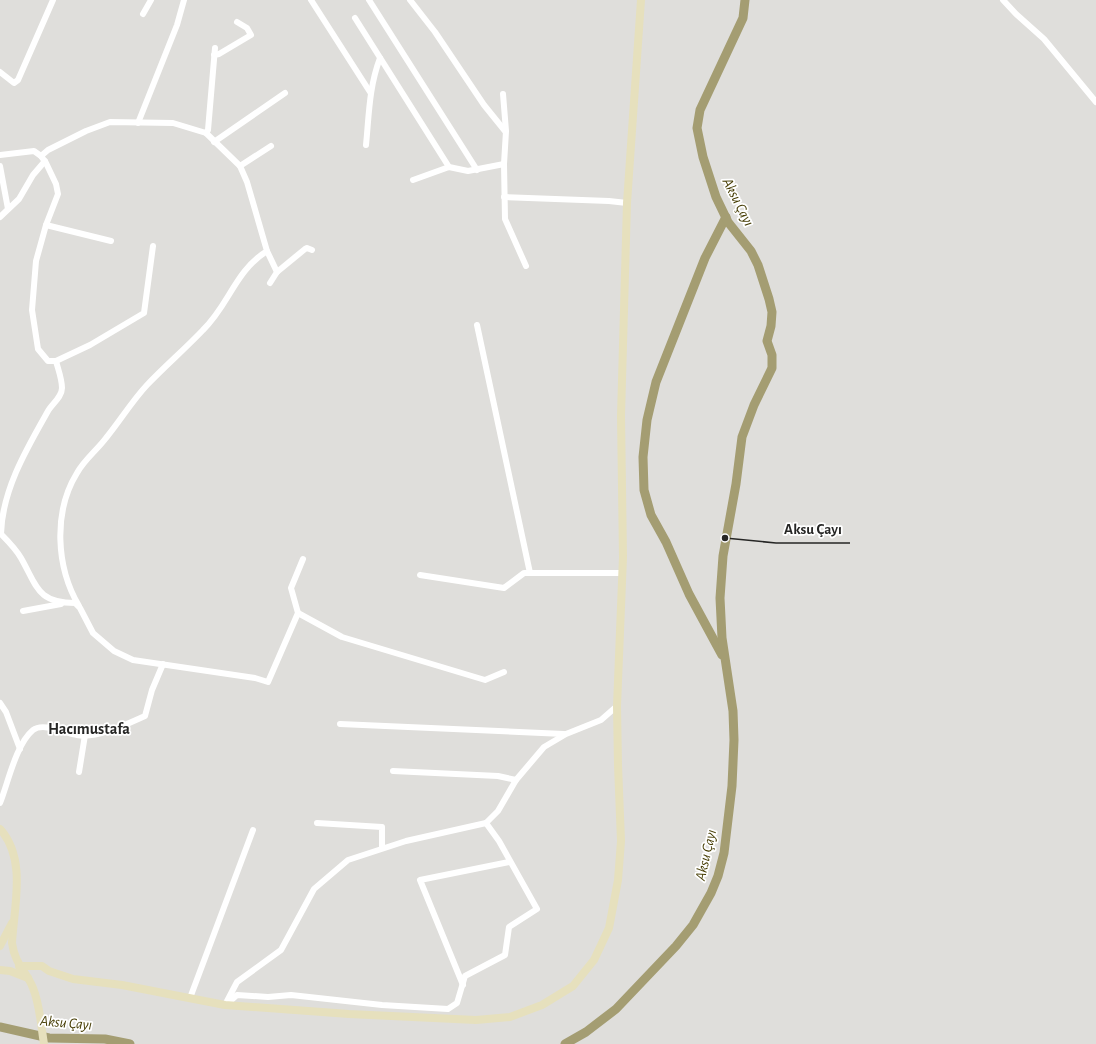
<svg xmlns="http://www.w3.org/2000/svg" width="1096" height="1044" font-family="'Alegreya Sans',sans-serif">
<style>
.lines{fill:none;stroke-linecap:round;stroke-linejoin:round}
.river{stroke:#a49d72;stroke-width:9}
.street{stroke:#fff;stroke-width:6}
.secondary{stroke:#e6e0bd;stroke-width:8}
.labels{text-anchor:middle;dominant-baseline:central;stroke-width:3.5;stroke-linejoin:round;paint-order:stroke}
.water-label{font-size:15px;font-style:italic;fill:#463d04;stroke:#fff}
.quarter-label{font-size:16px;font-weight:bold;fill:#262625;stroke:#fff}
.leader{fill:none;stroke:#262625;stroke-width:1.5}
.callout-dot{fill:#262625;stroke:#fff;stroke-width:1.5}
.callout-label{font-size:15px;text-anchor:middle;font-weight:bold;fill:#262625;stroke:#fff;stroke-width:3.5;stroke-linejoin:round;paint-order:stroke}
</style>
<rect width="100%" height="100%" fill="#dfdedb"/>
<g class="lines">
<!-- river -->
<g class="river">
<path d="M722,655L689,594L666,542L651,515L644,490L643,457L647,420L656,382L705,258L726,217"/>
<path d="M0,1027L49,1038L105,1039L130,1044"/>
<path d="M565,1044L586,1032L616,1009L676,946L693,925L711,893L718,876L724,853L732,786L734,740L733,711L722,638L720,598L723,556L736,484L742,437L754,405L772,368V355L767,341L771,326L772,312L769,299L758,265L751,251L728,222L716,197L703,157L697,128L700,110L743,18L745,0"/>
</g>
<!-- street -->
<g class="street">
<path d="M311,0L370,92"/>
<path d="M369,0L477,170"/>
<path d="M410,0L435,32L484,105L505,131"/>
<path d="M1003,0L1016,14L1044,39L1096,102"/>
<path d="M143,14L151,0"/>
<path d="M355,18L449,167"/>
<path d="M214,55L219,54L251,35L247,28L237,22"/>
<path d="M0,72L14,83L18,80L53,0"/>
<path d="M503,94L506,131L504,164L505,219L526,266"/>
<path d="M138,123L177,25L184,0"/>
<path d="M206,133L208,130L215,48"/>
<path d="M214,142L285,93"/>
<path d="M366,145C369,115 369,87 380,58"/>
<path d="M0,155L34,151L41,156L46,163L56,184L58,194L46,225L36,261L32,310L38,349L48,361H56C58,369 62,379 62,388C62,397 52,404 48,411C27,448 2,490 1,534C8,541 16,549 21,558C37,586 37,603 75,603L80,608L93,633L114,651L133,660L255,678L268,682L298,613L291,588L303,559"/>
<path d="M41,156L48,150L86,131L110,122L173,123L206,133L240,166L247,182L267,251C235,271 229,305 203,330C185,349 165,366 147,385C132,401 120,421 106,438C97,450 84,460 77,473C53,512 56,567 79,606"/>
<path d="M0,166L8,209"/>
<path d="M240,166L271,146"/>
<path d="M413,180L449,167L468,171L504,164"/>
<path d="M504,197L609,201L627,203"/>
<path d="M0,217L19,199L33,175L45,161"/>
<path d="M46,225L111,241"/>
<path d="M267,251L277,272"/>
<path d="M270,283L277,272L305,249L307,248L312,250"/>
<path d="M477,325L530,573"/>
<path d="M56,361L90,345L144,313L153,246"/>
<path d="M420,575L504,588L524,573H622"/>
<path d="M23,611L61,604"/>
<path d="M298,613L342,637L485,680L504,672"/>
<path d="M0,703L6,712L20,749"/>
<path d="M340,724L564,734"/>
<path d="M393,771L498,776L516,780"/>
<path d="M79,772L85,735"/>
<path d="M0,803C8,783 16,744 33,730C43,722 65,733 77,735C97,739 127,724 145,716L152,690L163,664"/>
<path d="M317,823L382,827V847"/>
<path d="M463,985L420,880L509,862"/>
<path d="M190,998L253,830"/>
<path d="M228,1003L237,995L268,997L291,995L382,1005L448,1009L457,1003L465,976L505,955L509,927L537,909L499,841L486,823"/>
<path d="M225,1005L237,982L281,950L314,889L348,860L406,841L486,823L498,811L516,780L544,747L566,734L601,720L617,706"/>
</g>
<!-- secondary -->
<g class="secondary">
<path d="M0,829C27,859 14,906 12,943C15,965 26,970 33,988C40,1005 41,1026 44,1044"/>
<path d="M0,946L12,923"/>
<path d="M19,966H42L49,971L73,979L122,985L225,1005L349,1014L476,1020L510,1017L542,1005L573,986L594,960L609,928L618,880L621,841L618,765L617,706L623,557L621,416L627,203L641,0"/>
<path d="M0,970L10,971L28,978"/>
</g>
</g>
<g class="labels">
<!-- water labels -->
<g class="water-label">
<text transform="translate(738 202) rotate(63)">Aksu Çayı</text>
<text transform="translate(706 855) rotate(-77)">Aksu Çayı</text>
<text transform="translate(66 1023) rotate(5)">Aksu Çayı</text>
</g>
<!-- quarter labels -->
<g class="quarter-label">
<text x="89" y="729">Hacımustafa</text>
</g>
</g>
<!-- callouts -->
<path class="leader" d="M725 538L776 543H850"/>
<circle class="callout-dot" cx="725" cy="538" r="4"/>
<g class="callout-label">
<text x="813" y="534">Aksu Çayı</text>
</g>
</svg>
